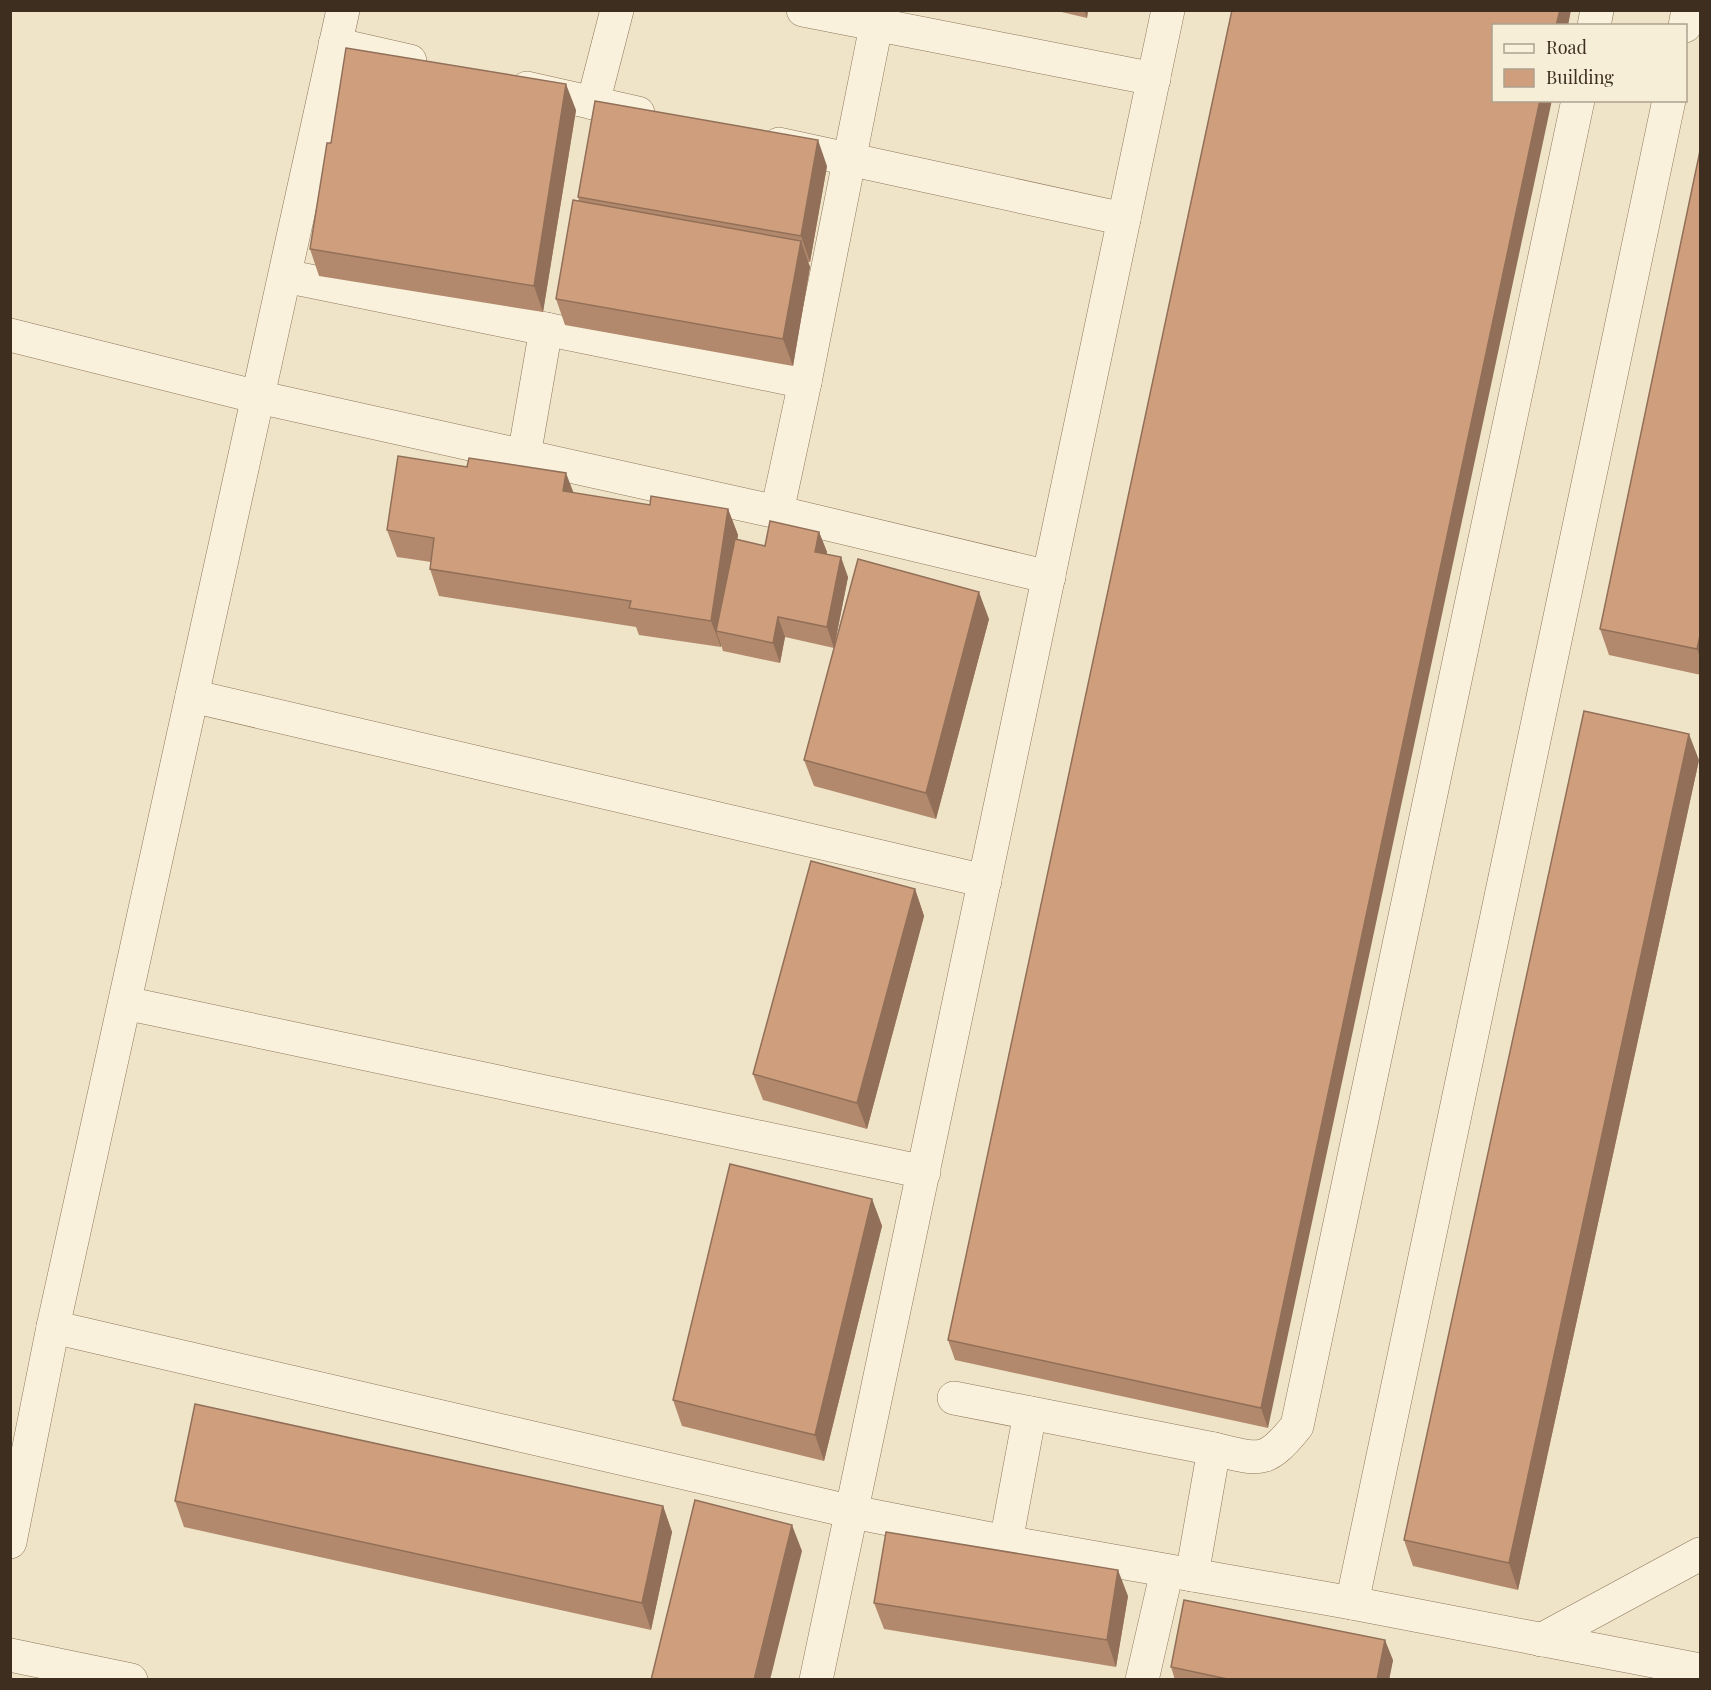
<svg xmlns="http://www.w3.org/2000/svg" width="1711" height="1690" font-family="'Playfair Display',serif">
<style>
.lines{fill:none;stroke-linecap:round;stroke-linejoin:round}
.minor-casing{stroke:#8d765c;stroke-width:34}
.minor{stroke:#faf1dc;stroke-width:33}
.wall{fill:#b2896c}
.shaded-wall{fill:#916f58}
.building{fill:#cf9f7d;stroke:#916f58;stroke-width:1.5}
</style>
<rect width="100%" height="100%" fill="#f0e4c8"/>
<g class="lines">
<!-- minor casing -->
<g class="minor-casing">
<g id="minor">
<path d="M803,10L1154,79"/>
<path d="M1594,26L1597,10"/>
<path d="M1685,26L1688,10"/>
<path d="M335,44L410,61"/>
<path d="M527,88L638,113"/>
<path d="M593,103L617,10"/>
<path d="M779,144L1124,219"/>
<path d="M285,276L805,382"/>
<path d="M10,335L258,397L777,512L1049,577"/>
<path d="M524,456L546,329"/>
<path d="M777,512L805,382L876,26"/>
<path d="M192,696L985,881"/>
<path d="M125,1003L924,1172"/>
<path d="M53,1327L853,1512L1006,1542L1352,1603L1669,100"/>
<path d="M954,1398L1214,1449"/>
<path d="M10,1542L53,1327L343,10"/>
<path d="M1006,1542L1030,1413"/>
<path d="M1192,1575L1214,1449C1261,1460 1265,1465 1297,1426L1578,100"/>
<path d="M1352,1603L1700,1670"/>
<path d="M1541,1640L1700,1554"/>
<path d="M10,1655L131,1680"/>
<path d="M816,1680L1168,10"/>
<path d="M1142,1680L1167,1571"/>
</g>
</g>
<!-- minor -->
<use href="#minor" class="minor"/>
</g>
<!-- wall -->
<g class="wall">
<path d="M1053,10H1088L1087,18Z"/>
<path d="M1232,10L1268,1428L955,1360L948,1340Z"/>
<path d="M576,110L543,312L319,276L310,249L331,143Z"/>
<path d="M1701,146V675L1609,655L1600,629Z"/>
<path d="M827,166L810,262H808L810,267L793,366L565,325L556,299L579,201L578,197Z"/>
<path d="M573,493L650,505L728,509L738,535L737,540L765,546L819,532L827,552L826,554L848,577L834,648L785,637L780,663L723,651L721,645V647L639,635L636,627L439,596L430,569L431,562L397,557L387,530Z"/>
<path d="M989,619L936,819L814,786L804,760Z"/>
<path d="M1699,760L1518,1590L1413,1566L1404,1540Z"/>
<path d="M915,889L924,916L867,1129L763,1100L753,1074Z"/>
<path d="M872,1199L882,1226L824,1461L682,1426L673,1400Z"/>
<path d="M175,1501L663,1506L672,1532L651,1630L184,1527Z"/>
<path d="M1128,1596L1116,1667L884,1629L874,1603Z"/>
<path d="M1393,1660L1389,1680H1175L1171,1667Z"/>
</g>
<!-- shaded-wall -->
<g class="shaded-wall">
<path d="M1084,10H1088L1087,18Z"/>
<path d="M1560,10H1571L1568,26H1556Z"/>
<path d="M566,84L576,110L543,312L534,286Z"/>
<path d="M1540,100H1552L1268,1428L1261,1408Z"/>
<path d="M818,140L827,166L810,262L801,236Z"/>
<path d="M801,241L810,267L793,366L783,339Z"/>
<path d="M566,473L576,499L563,491Z"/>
<path d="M728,509L738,535L723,632L716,631L721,645V647L711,621Z"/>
<path d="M819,532L827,552L823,572L815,552Z"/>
<path d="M841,557L848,577L834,648L827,627Z"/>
<path d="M979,592L989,619L936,819L926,793Z"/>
<path d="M778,617L785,637L780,663L773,643Z"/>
<path d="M1701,631V660L1697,649Z"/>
<path d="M1689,734L1699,760L1518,1590L1509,1563Z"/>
<path d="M915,889L924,916L867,1129L857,1103Z"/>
<path d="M872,1199L882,1226L824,1461L815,1435Z"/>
<path d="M663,1506L672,1532L651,1630L642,1603Z"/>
<path d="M792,1525L802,1551L770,1680H754Z"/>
<path d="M1118,1570L1128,1596L1116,1667L1107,1640Z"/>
<path d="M1385,1640L1393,1660L1389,1680H1377Z"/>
</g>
<!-- building -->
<g class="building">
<path d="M1232,10H1560L1556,26H1494V100H1540L1261,1408L948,1340Z"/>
<path d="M346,48L566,84L534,286L310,249L327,143H331Z"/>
<path d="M595,101L818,140L801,236L578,197Z"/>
<path d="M1701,146V631L1697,649L1600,629Z"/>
<path d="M573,200L801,241L783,339L556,299Z"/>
<path d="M398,456L467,467L469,458L566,473L563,491L650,505L651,496L728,509L711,621L629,608L631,601L430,569L434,538L387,530Z"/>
<path d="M770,521L819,532L815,552L841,557L827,627L778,617L773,643L716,631L735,539L765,546Z"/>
<path d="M858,559L979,592L926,793L804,760Z"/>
<path d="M1584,711L1689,734L1509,1563L1404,1540Z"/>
<path d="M811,861L915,889L857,1103L753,1074Z"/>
<path d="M730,1164L872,1199L815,1435L673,1400Z"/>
<path d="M195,1404L663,1506L642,1603L175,1501Z"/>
<path d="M695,1500L792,1525L754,1680H651Z"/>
<path d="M886,1532L1118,1570L1107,1640L874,1603Z"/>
<path d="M1184,1600L1385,1640L1377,1680H1232L1171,1667Z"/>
</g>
<!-- border -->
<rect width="1711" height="1690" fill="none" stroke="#3d2e20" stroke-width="24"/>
<!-- legend -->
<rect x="1492" y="24" width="195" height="78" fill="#f7eed8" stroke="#ada18e" stroke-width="1.5"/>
<rect x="1504" y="44" width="30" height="9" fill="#faf1dc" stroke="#ada18e" stroke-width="1.5"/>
<text x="1546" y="54" font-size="18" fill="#3d2e20">Road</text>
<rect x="1504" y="69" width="30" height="18" fill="#cf9f7d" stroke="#ada18e" stroke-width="1.5"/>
<text x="1546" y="84" font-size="18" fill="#3d2e20">Building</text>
</svg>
